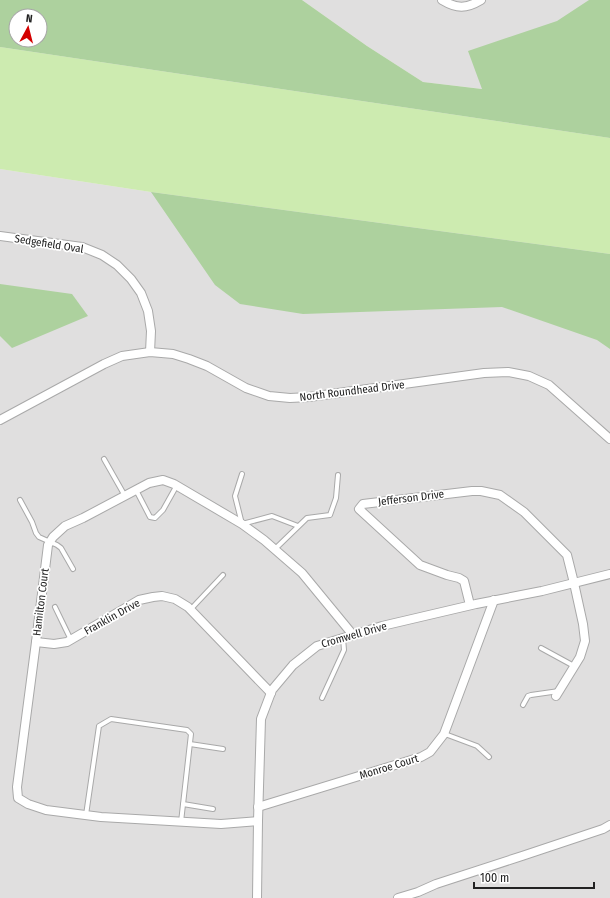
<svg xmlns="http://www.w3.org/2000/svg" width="610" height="898" font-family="'Fira Sans Condensed',sans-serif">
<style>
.residential{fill:#e0dfdf}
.grass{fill:#cdebb0}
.forest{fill:#add19e;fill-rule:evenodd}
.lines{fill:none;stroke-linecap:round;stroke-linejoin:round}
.service-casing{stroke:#a9a9a9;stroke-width:6}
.minor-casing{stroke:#a9a9a9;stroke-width:10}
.service{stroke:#fff;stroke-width:4}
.minor{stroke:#fff;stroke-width:8}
.labels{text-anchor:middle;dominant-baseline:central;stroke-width:3.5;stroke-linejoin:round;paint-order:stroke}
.street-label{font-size:11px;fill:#222;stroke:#fff}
</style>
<rect width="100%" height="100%" fill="#f2efe9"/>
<!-- residential -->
<g class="residential">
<path d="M302,0H610L483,89L423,82L367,46Z"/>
<path d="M0,169L151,192L610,254V898H0Z"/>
</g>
<!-- grass -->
<path class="grass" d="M0,47L610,138V254L151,192L0,169Z"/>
<!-- forest -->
<g class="forest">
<path d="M0,0H302L367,46L423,82L482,89L468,51L557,21L589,0H610V138L0,47ZM16,16H40V40H16Z"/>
<path d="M151,192L610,254V349L597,340L502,307L303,314L240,304L215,285Z"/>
<path d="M0,284L72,294L88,316L12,348L0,336Z"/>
</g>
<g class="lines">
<!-- service casing -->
<g class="service-casing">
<g id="service">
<path d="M104,459L125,496"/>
<path d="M242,474L235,496L242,524L272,516L298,526"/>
<path d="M136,490L150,517L155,518L163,510L177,485"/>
<path d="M20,500L32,522L36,533L39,537L57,545L61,548L73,569"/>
<path d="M275,549L307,518L330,515L336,498L338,475"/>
<path d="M55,607L71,640"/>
<path d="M191,609L223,575"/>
<path d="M541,648L574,666"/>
<path d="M322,698L344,650L343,638"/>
<path d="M523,705L528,696L531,695L559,691"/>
<path d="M445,734L477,746L489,757"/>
<path d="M190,744L223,749"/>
<path d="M183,804L213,809"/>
<path d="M86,815L99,726L111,719L187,730L191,734L181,822"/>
</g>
</g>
<!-- minor casing -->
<g class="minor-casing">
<g id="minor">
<path d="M442,0C457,9 466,9 481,0"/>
<path d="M0,236L82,247L102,255L117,265L131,279L141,293L148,311L151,331L150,352"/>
<path d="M0,420L104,364L122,356L150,352L173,354L189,359L207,366L246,388L269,396L290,398L309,397L484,373L508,372L529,376L549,385L610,439"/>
<path d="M470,605L464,581L459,578L447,575L420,565L359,509L363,504L472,491H481L500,495L524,512L567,555L574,583L583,624L585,641L580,657L556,696"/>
<path d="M36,642L54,644L67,642L139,600L153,597L162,596L175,599L188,607L271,693"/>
<path d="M258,807L421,757L430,752L444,734L494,600"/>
<path d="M258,821L221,824L101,817L46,810L28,804L18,798L17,787L36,642L48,545L53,537L65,526L83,518L149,483L163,480L174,484L242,524L264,540L302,573L353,635"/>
<path d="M257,898L258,821L261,719L272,690L293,665L317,646L382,626L476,604L542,591L610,574"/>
<path d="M398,898L418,892L436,884L522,856L603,829L610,825"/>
</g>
</g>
<!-- service -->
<use href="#service" class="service"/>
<!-- minor -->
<use href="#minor" class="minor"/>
</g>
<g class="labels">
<!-- street labels -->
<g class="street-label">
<text transform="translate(49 244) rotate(9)">Sedgefield Oval</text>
<text transform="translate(352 391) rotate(-7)">North Roundhead Drive</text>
<text transform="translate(411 498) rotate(-7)">Jefferson Drive</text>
<text transform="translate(41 602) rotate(-83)">Hamilton Court</text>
<text transform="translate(112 617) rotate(-29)">Franklin Drive</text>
<text transform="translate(354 635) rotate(-16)">Cromwell Drive</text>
<text transform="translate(389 767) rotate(-17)">Monroe Court</text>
</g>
</g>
<!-- north arrow -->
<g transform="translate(28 28) rotate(7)"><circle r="19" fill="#ffffff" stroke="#a7a7a7"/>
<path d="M0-3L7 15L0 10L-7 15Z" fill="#d40000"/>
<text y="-6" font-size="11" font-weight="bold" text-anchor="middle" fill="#222222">N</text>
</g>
<!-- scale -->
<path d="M474 882v6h120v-6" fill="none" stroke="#222222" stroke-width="2"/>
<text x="480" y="882" font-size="12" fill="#222222" stroke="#ffffff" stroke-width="3" paint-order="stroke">100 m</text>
</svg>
